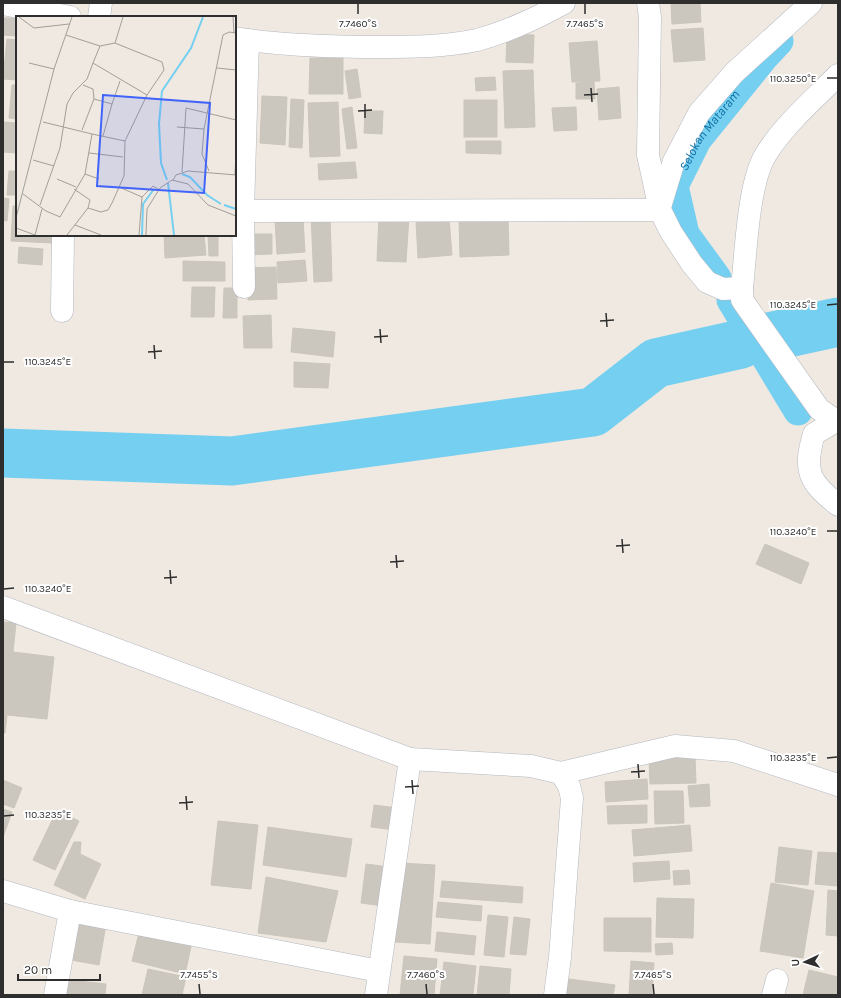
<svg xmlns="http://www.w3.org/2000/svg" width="841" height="998" font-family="Karla,sans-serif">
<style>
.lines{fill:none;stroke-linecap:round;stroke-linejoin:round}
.canal{stroke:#75cff0;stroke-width:29}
.river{stroke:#75cff0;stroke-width:49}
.building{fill:#cbc7bf;stroke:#cbc5ba}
.minor-casing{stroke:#b4b7c1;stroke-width:23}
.minor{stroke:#fff;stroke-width:22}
.ticks{fill:none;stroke:#2e2e2e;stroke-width:1.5}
.labels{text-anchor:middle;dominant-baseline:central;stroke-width:4;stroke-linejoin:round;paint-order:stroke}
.water-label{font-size:13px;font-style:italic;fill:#0d6fa3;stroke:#fff}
.inset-river{fill:none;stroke:#75cff0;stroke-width:2}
.inset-road{fill:none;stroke:#a29e99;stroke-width:1}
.view{fill:#4264fb;fill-opacity:0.15;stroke:#4264fb;stroke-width:2}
.inset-edge{fill:none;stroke:#2e2e2e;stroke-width:2}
.ticks-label{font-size:10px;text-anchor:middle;fill:#2e2e2e;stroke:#fff;stroke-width:4;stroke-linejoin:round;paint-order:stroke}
</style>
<rect width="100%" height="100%" fill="#efe9e1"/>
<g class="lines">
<!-- canal -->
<g class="canal">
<path id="s1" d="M717,278L685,234L674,186L697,140L765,56L779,41"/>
<path d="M731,300L798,411"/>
</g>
<!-- river -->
<g class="river">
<path d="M769,337L838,322"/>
<path d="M3,453L232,461L593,412L656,363L741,344"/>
</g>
</g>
<!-- building -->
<g class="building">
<path d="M671,3H700L701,22L672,24Z"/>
<path d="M3,18H17V36L3,35Z"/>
<path d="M703,28L705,60L674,62L671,30Z"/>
<path d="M507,34L534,35L533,63L506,62Z"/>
<path d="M7,39L17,40V80L3,79Z"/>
<path d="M597,41L600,81L572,82L569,43Z"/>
<path d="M310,58H343V94H309Z"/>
<path d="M357,69L361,97L349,99L345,71Z"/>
<path d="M533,70L535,127L505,128L503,71Z"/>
<path d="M495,77L496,90L476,91L475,78Z"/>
<path d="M594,82L595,99H576V83Z"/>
<path d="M12,85H17V119L9,118Z"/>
<path d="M619,87L621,118L599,120L597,89Z"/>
<path d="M262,96L287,97L285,145L260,143Z"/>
<path d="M291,99L304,100L302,148L289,147Z"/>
<rect x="464" y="100" width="33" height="37"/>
<path d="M338,102L340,156L310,157L308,103Z"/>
<path d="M352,107L357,148L347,149L342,109Z"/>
<path d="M576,107L577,130L554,131L552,108Z"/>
<path d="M365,111H383L382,134L364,133Z"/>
<path d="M3,122L17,123V153L3,152Z"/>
<path d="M466,141H501V154L466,153Z"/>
<path d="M355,162L357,178L319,180L318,164Z"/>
<path d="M9,171H17V195H7Z"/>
<path d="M3,198L9,199L7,221L3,220Z"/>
<path d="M13,206H17V235H52V243L11,241Z"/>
<path d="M330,214L332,281L314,282L311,215Z"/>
<path d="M379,215L409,216L406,262L377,261Z"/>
<path d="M449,218L452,255L418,258L416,221Z"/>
<path d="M303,219L305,252L277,254L275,221Z"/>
<path d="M508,220L509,255L460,257L459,221Z"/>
<path d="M245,234H272V254L245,255Z"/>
<path d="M164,235H204L206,255L165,258Z"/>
<path d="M208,235H218V256H209Z"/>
<path d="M19,247L43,249L42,265L18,263Z"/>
<path d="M305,260L307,281L278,283L277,262Z"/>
<path d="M183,261L225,262V281H183Z"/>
<path d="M276,267L277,299L248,300L247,268Z"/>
<path d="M192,287H215L214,317H191Z"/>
<path d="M224,288H237V318H223Z"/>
<path d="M271,315L272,348H244L243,316Z"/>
<path d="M293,328L335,332L333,357L291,352Z"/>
<path d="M294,362L330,364L328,388L294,387Z"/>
<path d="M765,544L809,563L801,584L756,564Z"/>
<path d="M3,622L16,623L13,652L54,657L47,719L7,715L5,733H3Z"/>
<path d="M695,757L696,783L650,784L649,759Z"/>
<path d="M647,779L648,799L606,802L605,782Z"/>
<path d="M3,780L22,788L14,808L3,804Z"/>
<path d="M709,784L710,806L690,807L688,786Z"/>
<path d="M654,791H683L684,823L655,824Z"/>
<path d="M374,805L397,808L395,830L371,827Z"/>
<path d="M647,805V823L608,824L607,806Z"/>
<path d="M3,809L12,812L3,837Z"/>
<path d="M57,810L79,821L55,870L33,860Z"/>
<path d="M218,821L258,825L251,889L211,885Z"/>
<path d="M690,825L692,851L634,856L632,830Z"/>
<path d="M268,827L352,839L346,877L263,865Z"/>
<path d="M74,842H81L80,854L101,864L85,899L54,885Z"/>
<path d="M779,847L812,851L808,885L775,882Z"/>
<path d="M818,852L838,853V886L815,884Z"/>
<path d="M669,861L670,879L634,882L633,863Z"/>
<path d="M400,863L435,865L430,944L395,942Z"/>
<path d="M366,864L389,867L383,906L361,903Z"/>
<path d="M689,870L690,884L674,885L673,871Z"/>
<path d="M266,877L338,891L326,942L258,933Z"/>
<path d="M442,881L523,887L522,903L440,897Z"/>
<path d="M771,883L814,891L803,958L760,951Z"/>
<path d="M828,890L838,891V936L826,935Z"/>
<path d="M657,898L694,899L693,938L656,937Z"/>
<path d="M438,902L482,906L481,921L436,917Z"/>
<path d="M488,915L508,917L504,957L484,955Z"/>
<path d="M514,917L530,919L526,955L510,954Z"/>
<path d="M604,918H651V952L604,951Z"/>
<path d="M78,919L106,924L99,965L71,960Z"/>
<path d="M140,929L192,942L185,974L132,961Z"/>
<path d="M437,932L476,936L474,955L435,951Z"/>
<path d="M672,943L673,954L656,955L655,944Z"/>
<path d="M404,956L437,959L434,995H400Z"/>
<path d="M631,961L654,963L652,995H629Z"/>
<path d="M444,962L476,966L473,995H440Z"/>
<path d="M480,966L511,969L509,995H477Z"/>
<path d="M148,969L186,977L182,995H142Z"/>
<path d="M809,970L838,977V995H803Z"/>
<path d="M569,979L615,985L613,995H567Z"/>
<path d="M69,980L106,984L105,995H67Z"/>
</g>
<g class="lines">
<!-- minor casing -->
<g class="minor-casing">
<g id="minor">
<path d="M648,3L650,17L648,155L660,210L671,232L692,264L707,282L723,289L742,288"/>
<path d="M3,4L70,17"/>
<path d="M99,17L101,3"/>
<path d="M235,38C277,45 320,46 362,47C400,47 440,48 477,40C507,32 537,18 564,3"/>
<path d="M838,75C813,100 785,124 766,154C748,183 746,252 742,288V300L819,409L838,422"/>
<path d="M660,207L674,161L699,113L734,73L811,3"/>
<path d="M235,211L660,210"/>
<path d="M244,287L243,211L248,40"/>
<path d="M62,311L63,235"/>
<path d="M836,421L814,434C803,471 809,482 838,505"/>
<path d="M3,607L410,759L531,766L561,773L675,746L734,751L838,785"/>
<path d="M3,891L70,911L55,995"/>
<path d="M70,911L379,971"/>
<path d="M376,995L410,759"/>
<path d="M555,995L560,957L572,798L569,786L561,773"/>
<path d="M773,995L777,980"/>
</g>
</g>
<!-- minor -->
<use href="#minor" class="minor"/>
</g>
<!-- ticks -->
<path class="ticks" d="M358,4V14M585,4V14M827,78H837M591,88L592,102M584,95L598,94M365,104V118M358,111L372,110M827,305L837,304M606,313L607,327M600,321L614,320M380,329L381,343M374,337L388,336M154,345L155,359M148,352L162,351M4,362H14M827,531H837M622,539L623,553M616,546L630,545M396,555L397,568M390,562L404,561M170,570L171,584M164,578L177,577M4,589L14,588M827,758L837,757M638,764L639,778M631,772L645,771M412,780L413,794M405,787L419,786M186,796L187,810M179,803L193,802M4,816L14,815M199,984L200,994M426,984L427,994M653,984L654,994"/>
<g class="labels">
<!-- water labels -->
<g class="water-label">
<text stroke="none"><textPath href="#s1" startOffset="170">Selokan Mataram</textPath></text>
</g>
</g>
<!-- overview -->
<g transform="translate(16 16)">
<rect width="220" height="220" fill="#efe9e1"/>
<path class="inset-river" d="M166,158L174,161L191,179L205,188M151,164L145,147L143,108L146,75L175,32L187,1M152,167L158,219M208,189L220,193M126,219L127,188L138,173"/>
<path class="inset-road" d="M3,1L18,12L53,8M217,1L218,17M50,19L84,30L99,27M84,30L77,47L131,79M13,47L38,53M201,52L220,54M67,69L77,73L78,83M161,111L188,113M66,114L78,83L96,88L104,65M76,118L109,125M87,120L96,88M73,137L107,141M17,144L38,150M193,155L186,138L188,113L207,19L213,16L220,17M166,156L170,92L220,104M69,158L83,163M219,159L220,136M41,163L60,171M157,164L160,159L172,155L220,159M103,171L126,181M7,178L30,195L44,201L69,158L76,118L27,106M24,189L44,132L51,88L57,77L71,63L77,47M72,192L85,196L92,194L96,187L108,160L109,125L131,79L148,54L146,46L99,27L107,1M0,202L38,53L56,1M59,209L85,219M0,212L19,219M19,219L26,193M51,219L72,192L74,184L58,173M123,219L126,181L137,170L142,173M130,219L131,193L144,172L156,164L172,168L192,189L220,200"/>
<path class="view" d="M87,79L194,87L188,177L81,170Z"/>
<rect width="220" height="220" class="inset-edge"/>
</g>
<g class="ticks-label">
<text x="358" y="27">7.7460°S</text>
<text x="585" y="27">7.7465°S</text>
<text x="793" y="82">110.3250°E</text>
<text x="793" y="308">110.3245°E</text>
<text x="48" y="365">110.3245°E</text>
<text x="793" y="535">110.3240°E</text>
<text x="48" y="592">110.3240°E</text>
<text x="793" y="761">110.3235°E</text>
<text x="48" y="818">110.3235°E</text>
<text x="199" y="978">7.7455°S</text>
<text x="426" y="978">7.7460°S</text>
<text x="653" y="978">7.7465°S</text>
</g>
<!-- border -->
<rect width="841" height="998" fill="none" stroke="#2e2e2e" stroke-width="8"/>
<!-- north arrow -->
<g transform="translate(805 962) rotate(266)" stroke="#ffffff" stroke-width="3" paint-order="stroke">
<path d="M0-3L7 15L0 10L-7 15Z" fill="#2e2e2e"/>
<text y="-6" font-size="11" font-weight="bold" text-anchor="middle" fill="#2e2e2e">U</text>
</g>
<!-- scale -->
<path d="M18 974v6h82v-6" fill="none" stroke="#2e2e2e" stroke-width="2"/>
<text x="24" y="974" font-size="12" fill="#2e2e2e" stroke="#ffffff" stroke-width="3" paint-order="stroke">20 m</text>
</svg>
